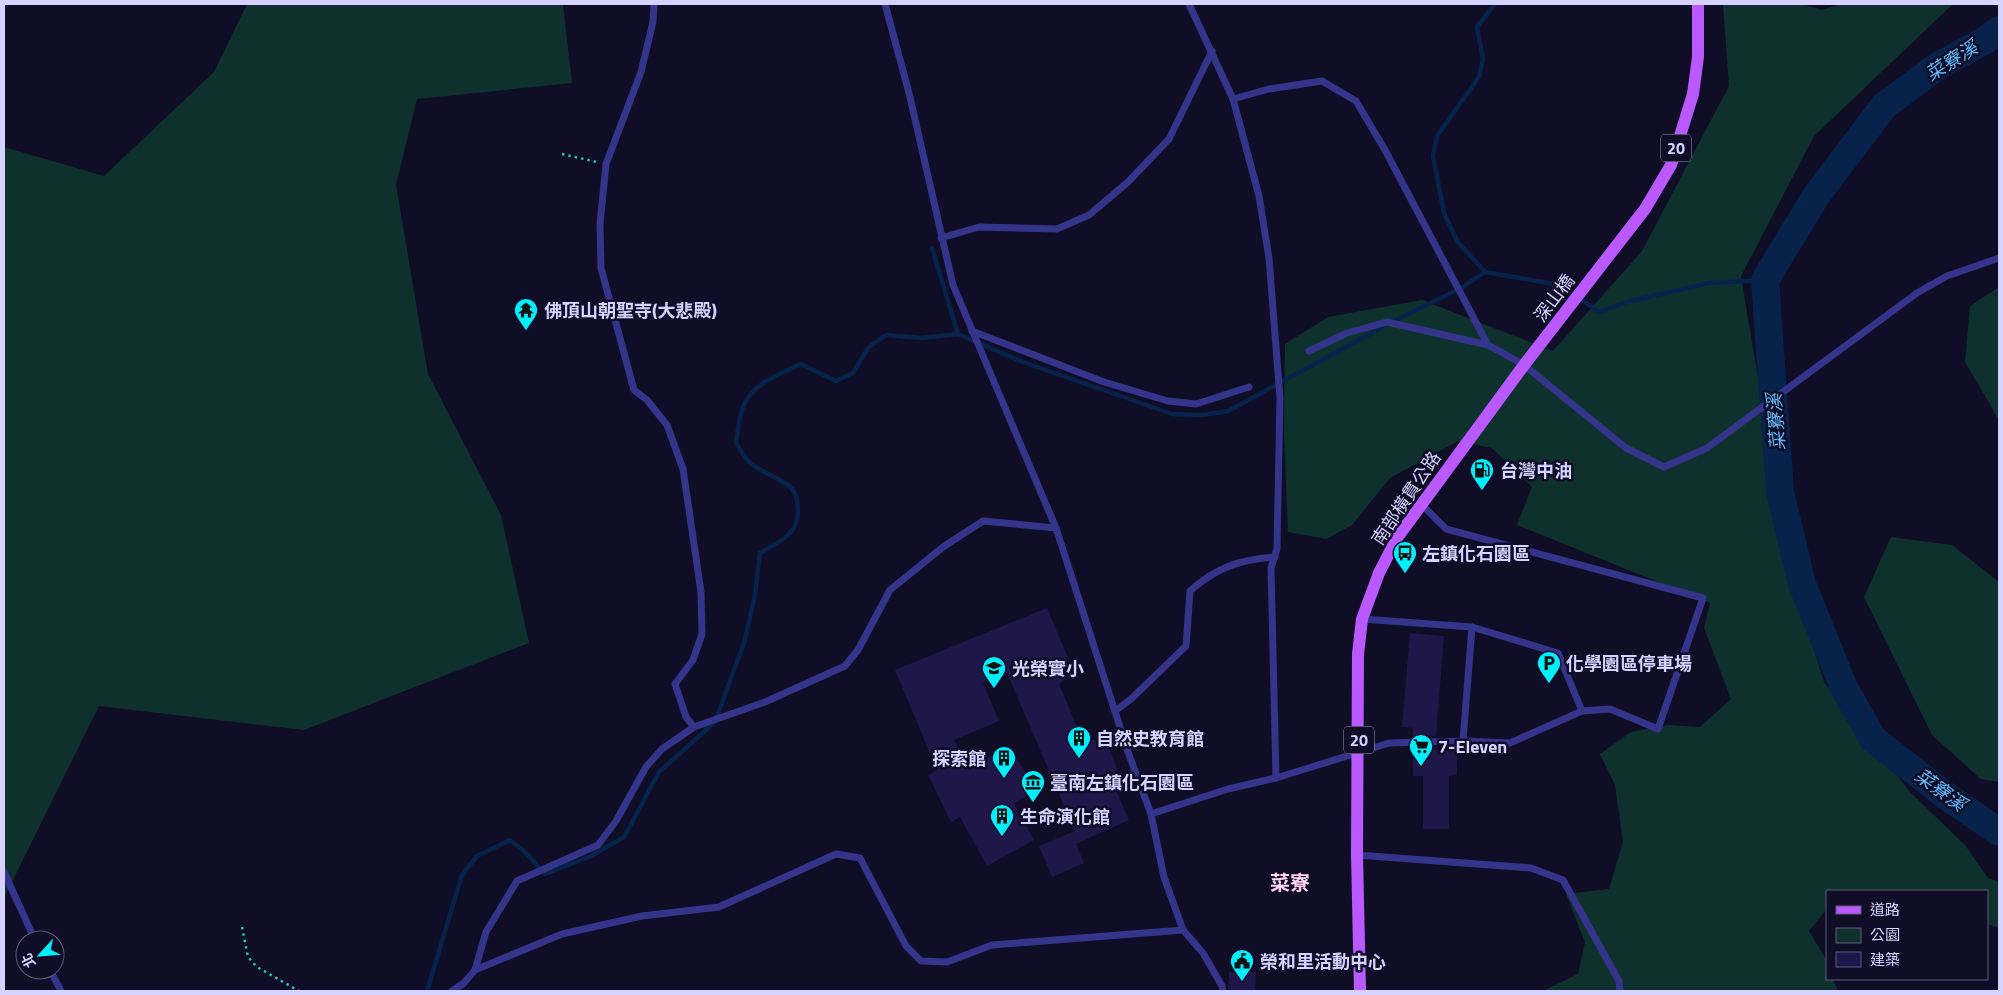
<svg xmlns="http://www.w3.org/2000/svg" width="2003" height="995" font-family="'Titillium Web','Noto Sans TC',sans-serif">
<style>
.green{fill:#0f312e}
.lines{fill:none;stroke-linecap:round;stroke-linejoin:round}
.stream{stroke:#07234b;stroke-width:4.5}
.river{stroke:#07234b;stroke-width:28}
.building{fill:#1f1749}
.path{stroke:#23c2b1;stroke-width:2.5;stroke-dasharray:2.5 4;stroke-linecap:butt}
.lane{stroke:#33348a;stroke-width:7}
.primary{stroke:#ba59ff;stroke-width:12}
.labels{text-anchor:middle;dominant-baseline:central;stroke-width:5;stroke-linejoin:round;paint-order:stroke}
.shield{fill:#100d26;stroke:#9a97be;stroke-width:1}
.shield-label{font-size:16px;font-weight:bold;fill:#d5d2ff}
.street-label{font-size:18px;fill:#d5d2ff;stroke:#100d26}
.poi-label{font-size:18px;font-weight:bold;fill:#d5d2ff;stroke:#100d26;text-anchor:start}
.water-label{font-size:19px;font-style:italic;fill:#60bcff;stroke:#100d26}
.quarter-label{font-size:20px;font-weight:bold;fill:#ffd4f1;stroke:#100d26}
</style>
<rect width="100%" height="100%" fill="#100d26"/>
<!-- green -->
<g class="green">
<path d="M247,4H563L572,83L417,99L396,185L428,374L501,515L529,643L304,730L99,706L4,898V147L104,176L214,72Z"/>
<path d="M1723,4H1802L1822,10L1841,4H1953L1814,136L1741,276L1766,426L1775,523L1824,682L1910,792L1965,845L1988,878L1999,882V928L1987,924V891H1827V909L1809,931L1827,961V979H1833L1838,991H1543L1578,974L1585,942L1566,894L1609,889L1623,842L1615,785L1600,754L1631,732L1669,725L1700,727L1731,699L1704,628L1710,603L1517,525L1532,487L1492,448L1458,441L1390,478L1352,525L1326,539L1288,532L1284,432L1285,344L1328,317L1422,300L1553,351L1642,251L1729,86Z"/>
<path d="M1999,287V420L1965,362L1970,306Z"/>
<path d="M1891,537L1952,545L1999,582V782L1981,779L1932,735L1864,597Z"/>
</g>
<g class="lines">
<!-- stream -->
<g class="stream">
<path d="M932,248L958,334"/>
<path d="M1485,272L1457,241L1444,213L1433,156L1437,136L1479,77L1483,59L1477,27L1495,4"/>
<path d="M427,991L462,875L477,856L510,840L524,851L545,874L589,857L624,837L659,772L715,722L745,640L755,595L760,553C770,547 781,542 789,534C802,522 801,492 785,483C761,468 750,471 736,442C738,431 739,418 743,407C752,383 780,374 801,364L836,381L853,373L868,348L886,335L922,338L958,334L1023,362L1172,414L1202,415L1228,411L1390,323L1463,287L1485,272L1560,285L1599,312L1627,302L1709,283L1765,280"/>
</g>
<!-- river -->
<path class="river" d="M1999,30L1984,41L1938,66L1884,106L1816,196L1765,280L1780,492L1802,584L1844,688L1873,739L1949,798L1999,832"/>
</g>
<!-- building -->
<g class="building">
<path d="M1047,608L1074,672L1059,684L1082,739L1107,741L1120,777L1112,781L1129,820L1076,844L1084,863L1052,877L1039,846L1075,831L1007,673L983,683L999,721L954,740L969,770L1008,745L1036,789L1014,804L1034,840L987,866L960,817L951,822L928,775L937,770L895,670Z"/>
<path d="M1410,633L1444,636L1436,736L1413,737V728L1402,727Z"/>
<path d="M1435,747L1434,750H1457V775L1449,776V829H1423V776H1413V748Z"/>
<path d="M1250,966V972H1256L1255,991H1228L1229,972L1238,973L1239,967Z"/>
</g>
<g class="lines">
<!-- path -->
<g class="path">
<path d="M562,154L597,162"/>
<path d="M242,927L248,957L257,967L299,991"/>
</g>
<!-- lane -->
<g class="lane">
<path d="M654,4L653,22L641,72L606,164L600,224L601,268L634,390L647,400L667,425L683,469L701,592L702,634L693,660L675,684L686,717L694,727"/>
<path d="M885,4L909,93L953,285L1056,528L1128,752L1151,814L1164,877L1183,930L1203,953L1222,986L1223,991"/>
<path d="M1189,4L1233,99L1259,196L1269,258L1280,398L1277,549L1271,568L1276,778"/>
<path d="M1233,99L1269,89L1322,81L1356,101L1385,150L1488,345"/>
<path d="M941,238L979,227L1057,229L1089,215L1128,182L1169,139L1212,51"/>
<path d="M972,331L1104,382L1168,401L1196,404L1249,387"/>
<path d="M1309,351L1347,333L1387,322L1488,345L1524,365L1626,448L1664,467L1707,448L1917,293L1947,276L1999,258"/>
<path d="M1362,619L1472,627L1558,653L1582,711"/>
<path d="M1115,711L1131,699L1186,646L1190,591C1215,568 1241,559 1275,557"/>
<path d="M1463,741L1472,627"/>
<path d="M1151,814L1228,789L1276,778L1389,743L1463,741L1510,743L1582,711L1610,709L1658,729L1703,598L1446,529L1421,504"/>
<path d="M1357,855L1531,868L1563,880L1619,981L1620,991"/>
<path d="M4,872L35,940"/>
<path d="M50,970L61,991"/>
<path d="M475,970L562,934L642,916L719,907L836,854L860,858L906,946L921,961L947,962L992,945L1183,930"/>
<path d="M452,991L464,983L475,970L486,932L517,881L598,845L616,821L646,767L662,749L694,727L765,702L845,666L858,650L890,590L943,547L983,521L1056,528"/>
</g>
<!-- primary -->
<path class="primary" d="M1360,991L1357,855L1358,654L1362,619L1379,573L1397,538L1524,365L1645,209L1671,165L1693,94L1698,57V4"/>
</g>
<!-- icons -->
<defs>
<g id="temple-pin" transform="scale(1.25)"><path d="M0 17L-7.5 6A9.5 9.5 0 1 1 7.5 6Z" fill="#00effd" stroke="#100d26"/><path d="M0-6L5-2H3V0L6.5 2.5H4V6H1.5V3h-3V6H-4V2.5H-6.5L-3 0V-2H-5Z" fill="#111"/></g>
<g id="fuel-pin" transform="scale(1.25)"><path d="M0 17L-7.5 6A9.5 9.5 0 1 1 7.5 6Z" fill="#00effd" stroke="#100d26"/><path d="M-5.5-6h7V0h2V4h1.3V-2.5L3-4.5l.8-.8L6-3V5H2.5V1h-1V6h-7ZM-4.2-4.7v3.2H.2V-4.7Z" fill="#111"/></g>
<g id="bus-pin" transform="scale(1.25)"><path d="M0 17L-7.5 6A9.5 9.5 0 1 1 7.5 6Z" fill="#00effd" stroke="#100d26"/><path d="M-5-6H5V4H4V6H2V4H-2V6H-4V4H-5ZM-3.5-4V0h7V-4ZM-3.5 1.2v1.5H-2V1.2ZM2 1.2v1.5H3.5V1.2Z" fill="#111"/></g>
<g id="parking-pin" transform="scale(1.25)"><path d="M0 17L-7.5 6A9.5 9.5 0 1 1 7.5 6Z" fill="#00effd" stroke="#100d26"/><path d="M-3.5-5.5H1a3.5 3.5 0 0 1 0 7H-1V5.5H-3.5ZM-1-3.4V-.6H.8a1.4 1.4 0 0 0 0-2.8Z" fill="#111"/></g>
<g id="school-pin" transform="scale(1.25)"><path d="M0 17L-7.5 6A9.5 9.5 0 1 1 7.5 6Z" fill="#00effd" stroke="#100d26"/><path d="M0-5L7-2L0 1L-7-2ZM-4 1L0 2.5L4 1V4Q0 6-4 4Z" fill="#111"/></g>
<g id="building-pin" transform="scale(1.25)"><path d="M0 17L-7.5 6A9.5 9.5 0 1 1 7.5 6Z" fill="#00effd" stroke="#100d26"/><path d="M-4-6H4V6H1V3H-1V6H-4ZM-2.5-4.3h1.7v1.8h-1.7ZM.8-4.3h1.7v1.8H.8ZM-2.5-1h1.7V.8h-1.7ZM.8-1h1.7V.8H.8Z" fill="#111"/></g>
<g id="supermarket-pin" transform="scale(1.25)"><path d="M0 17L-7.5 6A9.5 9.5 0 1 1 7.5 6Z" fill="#00effd" stroke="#100d26"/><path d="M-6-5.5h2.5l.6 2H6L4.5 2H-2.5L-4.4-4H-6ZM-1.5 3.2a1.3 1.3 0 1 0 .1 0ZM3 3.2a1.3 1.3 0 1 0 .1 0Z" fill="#111"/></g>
<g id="museum-pin" transform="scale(1.25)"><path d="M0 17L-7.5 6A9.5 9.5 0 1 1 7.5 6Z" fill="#00effd" stroke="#100d26"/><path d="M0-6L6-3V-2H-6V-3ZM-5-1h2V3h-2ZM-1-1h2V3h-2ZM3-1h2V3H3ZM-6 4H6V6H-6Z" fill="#111"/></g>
<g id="civic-pin" transform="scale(1.25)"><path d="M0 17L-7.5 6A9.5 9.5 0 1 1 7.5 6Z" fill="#00effd" stroke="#100d26"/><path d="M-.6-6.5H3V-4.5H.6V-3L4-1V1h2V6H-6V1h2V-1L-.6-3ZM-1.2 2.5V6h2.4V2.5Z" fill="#111"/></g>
</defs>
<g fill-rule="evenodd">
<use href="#temple-pin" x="526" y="310"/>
<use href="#fuel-pin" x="1482" y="470"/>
<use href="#bus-pin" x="1405" y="553"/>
<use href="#parking-pin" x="1549" y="663"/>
<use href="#school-pin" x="994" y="668"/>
<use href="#building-pin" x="1079" y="738"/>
<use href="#supermarket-pin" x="1421" y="746"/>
<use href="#building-pin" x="1004" y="758"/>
<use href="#museum-pin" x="1033" y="782"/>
<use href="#building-pin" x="1002" y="816"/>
<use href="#civic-pin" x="1242" y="961"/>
</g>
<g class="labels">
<!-- shield labels -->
<g class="shield">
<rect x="1661" y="134.5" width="30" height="27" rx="4"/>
<rect x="1344" y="726.5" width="30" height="27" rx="4"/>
</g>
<g class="shield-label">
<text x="1676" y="148">20</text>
<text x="1359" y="740">20</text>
</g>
<!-- street labels -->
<g class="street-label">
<text transform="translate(1554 298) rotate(-53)">深山橋</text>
<text transform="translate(1406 498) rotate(-56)">南部橫貫公路</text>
</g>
<!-- poi labels -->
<g class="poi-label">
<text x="544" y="310">佛頂山朝聖寺(大悲殿)</text>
<text x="1500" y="470">台灣中油</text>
<text x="1422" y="553">左鎮化石園區</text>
<text x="1566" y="663">化學園區停車場</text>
<text x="1012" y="668">光榮實小</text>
<text x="1096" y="738">自然史教育館</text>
<text x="1438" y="746">7-Eleven</text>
<text x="986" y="758" text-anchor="end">探索館</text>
<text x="1050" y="782">臺南左鎮化石園區</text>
<text x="1020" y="816">生命演化館</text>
<text x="1260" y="961">榮和里活動中心</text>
</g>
<!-- water labels -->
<g class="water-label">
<text transform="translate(1951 60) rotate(-32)">菜竂溪</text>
<text transform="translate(1775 422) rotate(-94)">菜竂溪</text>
<text transform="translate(1941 789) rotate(36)">菜竂溪</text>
</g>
<!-- quarter labels -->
<g class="quarter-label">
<text x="1290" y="882">菜寮</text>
</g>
</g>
<!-- border -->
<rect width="2003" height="995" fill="none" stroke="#d5d2ff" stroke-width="10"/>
<!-- legend -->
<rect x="1826" y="890" width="162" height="90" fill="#100d26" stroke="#5f5c7d"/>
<rect x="1836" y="906" width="25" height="8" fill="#ba59ff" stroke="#5f5c7d"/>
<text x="1870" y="915" font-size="15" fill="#d5d2ff">道路</text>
<rect x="1836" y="928" width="25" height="15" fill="#0f312e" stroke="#5f5c7d"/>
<text x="1870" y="940" font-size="15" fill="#d5d2ff">公園</text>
<rect x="1836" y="952" width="25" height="15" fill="#1f1749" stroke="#5f5c7d"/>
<text x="1870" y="965" font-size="15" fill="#d5d2ff">建築</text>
<!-- north arrow -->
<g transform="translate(40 955) rotate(244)"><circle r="24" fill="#100d26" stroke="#5f5c7d"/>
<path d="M0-4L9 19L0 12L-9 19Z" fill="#00effd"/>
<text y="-8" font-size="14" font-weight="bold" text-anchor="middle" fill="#d5d2ff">北</text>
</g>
</svg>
